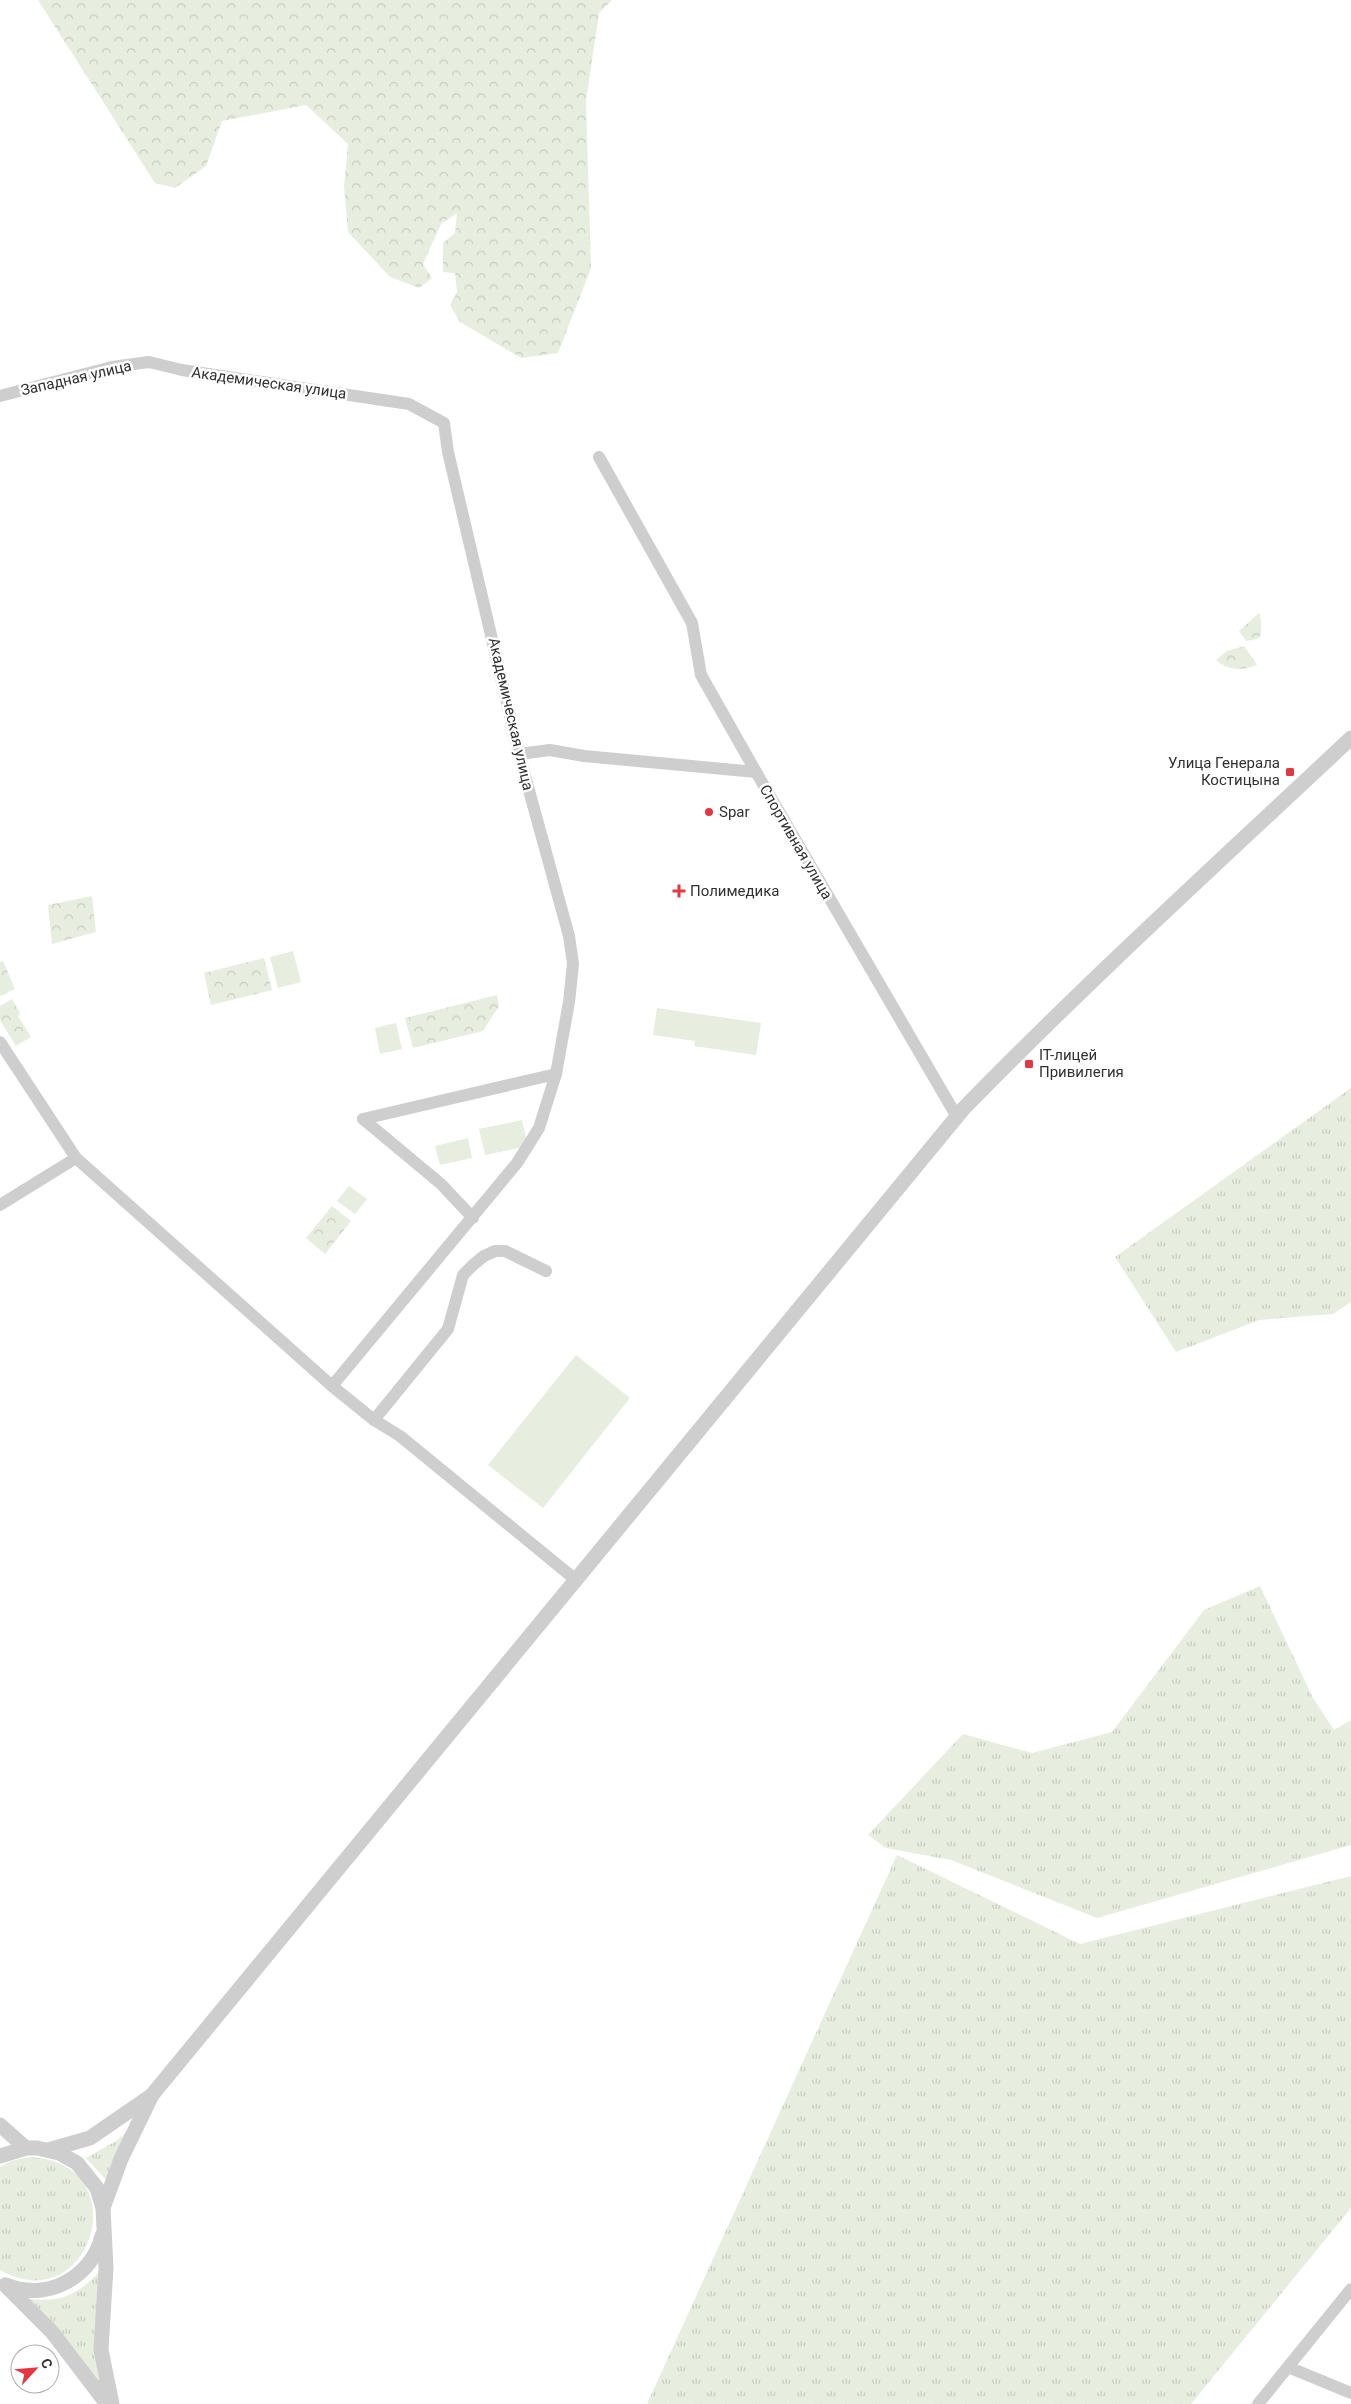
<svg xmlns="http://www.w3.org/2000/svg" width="1351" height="2404" font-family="Roboto,sans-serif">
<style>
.grass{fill:url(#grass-tufts)}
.forest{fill:url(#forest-crowns)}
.garden{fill:#e7eddf}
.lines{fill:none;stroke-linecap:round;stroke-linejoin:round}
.minor{stroke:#cecece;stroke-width:12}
.tertiary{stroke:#cecece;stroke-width:15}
.poi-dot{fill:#e33742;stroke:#fff;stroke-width:2}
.labels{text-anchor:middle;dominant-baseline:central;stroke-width:5;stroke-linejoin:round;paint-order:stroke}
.street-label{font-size:15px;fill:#313131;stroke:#fff}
.poi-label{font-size:15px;fill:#313131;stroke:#fff;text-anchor:start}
</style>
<defs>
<pattern id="grass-tufts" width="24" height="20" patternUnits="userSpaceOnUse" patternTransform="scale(1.25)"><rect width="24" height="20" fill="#e7eddf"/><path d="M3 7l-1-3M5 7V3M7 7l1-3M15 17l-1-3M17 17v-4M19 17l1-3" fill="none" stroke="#c7ccc0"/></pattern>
<pattern id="forest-crowns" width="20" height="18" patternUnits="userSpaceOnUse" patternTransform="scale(1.25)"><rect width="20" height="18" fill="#e7eddf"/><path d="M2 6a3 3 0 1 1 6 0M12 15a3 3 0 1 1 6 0" fill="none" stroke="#c7ccc0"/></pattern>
</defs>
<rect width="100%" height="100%" fill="#fff"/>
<!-- grass -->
<g class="grass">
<path d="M1351,1088V1302L1333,1314L1259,1320L1176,1352L1115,1257Z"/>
<path d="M1260,1586L1313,1698L1334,1730L1351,1720V1845L1097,1918L951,1860L886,1848L868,1835L963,1734L1032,1753L1112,1732L1204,1610Z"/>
<path d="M897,1855L1080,1944L1351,1876V2208L1191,2404H647Z"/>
<path d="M130,2129L108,2182L86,2158L116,2141Z"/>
<path d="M30,2157C139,2162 92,2322 0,2270V2167L11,2161Z"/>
<path d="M102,2269L105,2396C81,2356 63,2331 29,2299C62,2303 79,2294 102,2269Z"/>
</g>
<!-- forest -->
<g class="forest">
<path d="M38,0H612L599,13L586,101L591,268L558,353L521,358L460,322L450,305L457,292L455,273L443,272V243L455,233L457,213L441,224L423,264L432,278L419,288L390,277L348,232L344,186L348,144L306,105L222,121L206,166L175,188L155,183Z"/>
<path d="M1259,613L1261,620V635L1257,639L1246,641L1239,631Z"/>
<path d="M1244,646L1257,665C1241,671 1229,671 1216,660L1227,651Z"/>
<path d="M92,896L96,932L52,944L48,905Z"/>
<path d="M264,958L272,990L211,1005L204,973Z"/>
<path d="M3,961L15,989L0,996V962Z"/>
<path d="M497,995L499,1006L483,1031L413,1048L405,1018Z"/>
<path d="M12,999L20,1013L18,1016L31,1037L16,1046L0,1020V1006Z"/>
<path d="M332,1206L351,1221L325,1254L306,1238Z"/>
</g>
<!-- garden -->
<g class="garden">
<path d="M293,951L301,982L278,988L270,957Z"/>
<path d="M657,1008L761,1023L756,1055L694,1046L695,1041L653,1035Z"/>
<path d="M396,1023L402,1049L380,1054L375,1028Z"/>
<path d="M522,1120L528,1146L485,1155L479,1129Z"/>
<path d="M468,1138L472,1158L440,1165L435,1146Z"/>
<path d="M349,1186L367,1199L355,1214L337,1201Z"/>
<path d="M576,1355L630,1398L543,1508L488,1465Z"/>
</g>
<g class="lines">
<!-- minor -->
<g class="minor">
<path d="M0,396L112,367L149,362L182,370L409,404L444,423L448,452L519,754L569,936L573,964L569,1002L556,1074L539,1128L517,1163L332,1386L76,1158L0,1042"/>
<path d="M599,457L692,623L701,675L756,772"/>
<path d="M519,754L550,750L584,756L756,772L957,1117"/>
<path d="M363,1119L556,1074"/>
<path d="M363,1119L441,1184L473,1218"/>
<path d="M0,1205L76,1158"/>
<path d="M332,1386L374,1420L400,1436L576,1580"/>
<path d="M374,1420L448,1329L463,1275L473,1265L484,1256L495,1251H505L546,1271"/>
<path d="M1288,2367L1351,2393"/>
<path d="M1258,2404L1351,2289"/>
</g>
<!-- tertiary -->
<g class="tertiary">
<path d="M0,2125L26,2148"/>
<path d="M48,2150L90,2138L151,2096"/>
<path d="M0,2156L26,2148H37L59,2153L77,2163L97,2188L103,2208L106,2268L101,2350L112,2404"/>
<path d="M103,2208L121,2159L152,2095L964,1108C1089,980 1221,860 1351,738"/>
<path d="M5,2285L52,2332L107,2404"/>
<path d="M6,2285C46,2302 92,2278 102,2236"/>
</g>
</g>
<!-- markers -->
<g class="poi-dot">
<rect x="1285" y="767" width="10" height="10" rx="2.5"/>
<circle cx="709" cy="812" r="5"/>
<path d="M676.5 883.5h5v5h5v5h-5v5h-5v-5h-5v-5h5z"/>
<rect x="1024" y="1059" width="10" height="10" rx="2.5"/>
</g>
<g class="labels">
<!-- street labels -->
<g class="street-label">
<text transform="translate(76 378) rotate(-13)">Западная улица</text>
<text transform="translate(269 383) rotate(8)">Академическая улица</text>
<text transform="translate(511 714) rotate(77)">Академическая улица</text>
<text transform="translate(796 842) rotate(60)">Спортивная улица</text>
</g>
<!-- poi labels -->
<g class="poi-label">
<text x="1280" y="763" text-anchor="end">Улица Генерала<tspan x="1280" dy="17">Костицына</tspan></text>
<text x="719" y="812">Spar</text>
<text x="690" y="891">Полимедика</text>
<text x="1039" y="1055">IT-лицей<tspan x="1039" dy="17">Привилегия</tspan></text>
</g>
</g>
<!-- north arrow -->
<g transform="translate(35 2369) rotate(64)"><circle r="24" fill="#ffffff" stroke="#adadad"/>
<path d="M0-4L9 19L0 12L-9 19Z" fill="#e33742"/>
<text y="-8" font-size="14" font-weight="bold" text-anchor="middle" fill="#313131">С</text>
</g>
</svg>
